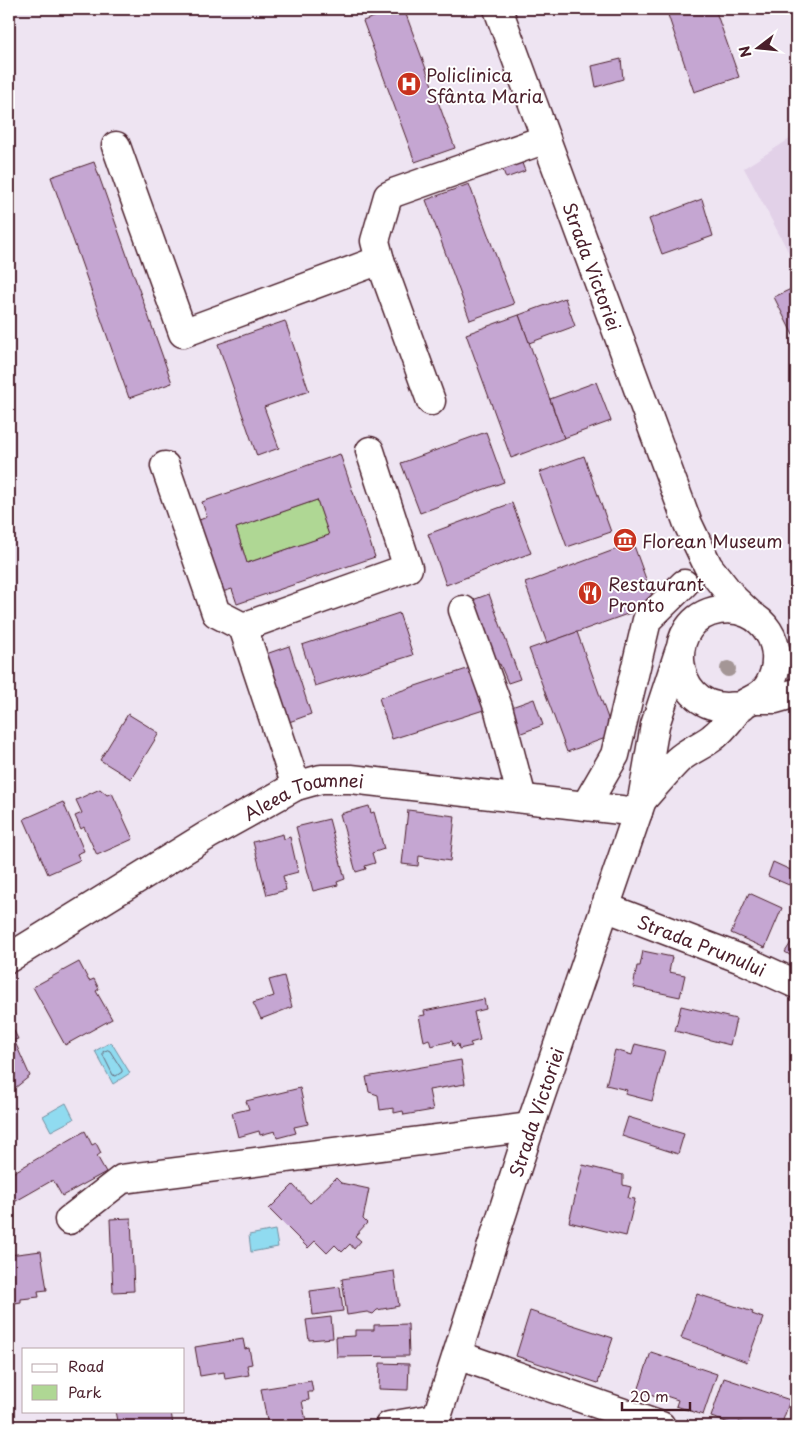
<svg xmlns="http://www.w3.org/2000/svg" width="805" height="1435" font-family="'Playpen Sans',sans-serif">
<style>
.built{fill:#e2d1e8}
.green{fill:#afd794;stroke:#7c7b60}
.water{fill:#90dbf0;stroke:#7490a1}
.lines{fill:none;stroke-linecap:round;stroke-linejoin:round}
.shore{stroke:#666a7a;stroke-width:1}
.building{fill:#c5a6d2;stroke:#4a1f2b;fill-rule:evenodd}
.minor-casing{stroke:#4a1f2b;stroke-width:31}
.minor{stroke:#fff;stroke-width:28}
.tree{fill:#a49696}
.labels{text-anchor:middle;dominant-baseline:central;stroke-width:4;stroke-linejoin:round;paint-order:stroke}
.poi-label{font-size:18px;fill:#4a1f2b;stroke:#fff;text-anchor:start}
.street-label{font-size:18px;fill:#4a1f2b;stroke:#fff}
</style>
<rect width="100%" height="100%" fill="#eee4f2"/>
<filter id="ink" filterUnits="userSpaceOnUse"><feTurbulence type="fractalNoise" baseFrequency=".02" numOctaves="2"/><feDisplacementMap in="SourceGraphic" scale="10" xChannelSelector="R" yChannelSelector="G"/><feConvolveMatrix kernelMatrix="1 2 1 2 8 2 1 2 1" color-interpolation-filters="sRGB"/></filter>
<g filter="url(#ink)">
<!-- built -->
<path class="built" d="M796,135V266L744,168Z"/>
<!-- green -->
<path class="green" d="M317,500L329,535L247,563L236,528Z"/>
<!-- water -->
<g class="water">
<path d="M111,1042L130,1073L113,1084L95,1051Z"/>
<path d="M66,1103L74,1119L51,1131L43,1116Z"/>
<path d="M275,1230L278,1247L251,1252L249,1235Z"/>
</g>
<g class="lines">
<!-- shore -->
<path class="shore" d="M108,1050L110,1051L122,1070V1072L116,1076L113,1075L103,1055V1052Z"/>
</g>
<!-- building -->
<g class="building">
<path d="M396,9H404L455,148L415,162L363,21Z"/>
<path d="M666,9H715L739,77L694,92Z"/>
<path d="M621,59L623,79L596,87L592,66Z"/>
<path d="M520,158L525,171L506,178L501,165Z"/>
<path d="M94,162L172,383L129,398L51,177Z"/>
<path d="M469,184L514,304L470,320L426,200Z"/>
<path d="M702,199L713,236L662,254L649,219Z"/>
<path d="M791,289L796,299V333L793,335L774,297Z"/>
<path d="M565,298L575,326L529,343L519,315Z"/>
<path d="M519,315L564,438L511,458L466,334Z"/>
<path d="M285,321L309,391L264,407L279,448L257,456L218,344Z"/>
<path d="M596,382L611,421L564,438L550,399Z"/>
<path d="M486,432L504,482L420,513L401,463Z"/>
<path d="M340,454L375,557L237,604L232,589L219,593L194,522L207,517L202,502ZM317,500L329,535L247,563L236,528Z"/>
<path d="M584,456L611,532L567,547L540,472Z"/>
<path d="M512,503L531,553L446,585L428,534Z"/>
<path d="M633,543L655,604L547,643L525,583Z"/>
<path d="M489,594L520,679L508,683L500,664L493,666L470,601Z"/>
<path d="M399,613L413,655L315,686L302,645Z"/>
<path d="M577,632L614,735L567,752L529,649Z"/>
<path d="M289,646L311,714L289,722L266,654Z"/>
<path d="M476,666L490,708L392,739L379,698Z"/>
<path d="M534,699L543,725L516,735L506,709Z"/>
<path d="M128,714L159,733L131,779L100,760Z"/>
<path d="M100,789L107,795L112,793L133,839L97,855L84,827L81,829L75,816L82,813L76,800Z"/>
<path d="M63,802L84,851L77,854L80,860L48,874L24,819Z"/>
<path d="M369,806L371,813L374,812L384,849L372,853L375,863L365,866L366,869L356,872L340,814Z"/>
<path d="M408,810L455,816L450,861L419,856L418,866L402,864Z"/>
<path d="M329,819L345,879L337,882L338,885L313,891L296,827Z"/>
<path d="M283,834L284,839L290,837L298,872L283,876L286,890L267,895L253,842Z"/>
<path d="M773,862L795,872L789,885L768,876Z"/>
<path d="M749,893L782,908L765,948L731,933Z"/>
<path d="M796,935V959L785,952Z"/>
<path d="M643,951L672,957L669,972L685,975L680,997L633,987L637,966H640Z"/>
<path d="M79,962L89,981L94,979L99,989L96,991L112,1019L65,1045L33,987Z"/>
<path d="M284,976L292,1007L261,1019L253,1003L274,996L269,980Z"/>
<path d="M484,999L486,1009L474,1012L480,1040L470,1043L472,1046L459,1049L458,1044L453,1046L452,1041L431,1046L429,1039L424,1041L419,1016L425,1015L424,1011Z"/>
<path d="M681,1006L736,1019L730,1045L675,1031Z"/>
<path d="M9,1028L13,1029L18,1039L14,1040L30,1076L15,1088H9Z"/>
<path d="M635,1044L665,1051L652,1101L625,1094L627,1090L606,1085L615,1050L632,1055Z"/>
<path d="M461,1060L465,1084L429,1090L433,1110L404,1115L403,1111L394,1113V1108L380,1110L378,1095L369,1092L366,1077Z"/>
<path d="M300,1088L308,1124L294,1127L296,1133L277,1138L275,1131L260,1135L259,1131L238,1137L232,1113L249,1109L246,1101Z"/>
<path d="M628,1117L684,1134L678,1154L622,1136Z"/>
<path d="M85,1131L92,1145L96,1143L101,1153L97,1156L106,1172L62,1196L53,1180L9,1205V1175Z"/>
<path d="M583,1165L623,1175V1185L631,1187L628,1198L635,1199L626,1236L569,1222Z"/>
<path d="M336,1178L341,1183L369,1189L363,1219L367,1223L355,1236L361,1241L354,1249L350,1244L342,1252L335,1245L327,1253L315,1241L308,1248L269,1209L293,1185L310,1203Z"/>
<path d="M131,1218L134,1291L113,1292L110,1219Z"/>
<path d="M41,1251L47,1290L38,1291L39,1297L21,1299V1302L9,1304V1255Z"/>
<path d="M394,1271L399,1306L377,1310L373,1314L367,1312L347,1315L342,1279Z"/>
<path d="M340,1287L343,1311L313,1315L310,1291Z"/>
<path d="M697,1294L753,1312L752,1314L763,1318L747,1362L681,1338Z"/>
<path d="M530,1311L613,1338L598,1383L516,1356Z"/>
<path d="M331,1317L333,1338L309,1340L306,1320Z"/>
<path d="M408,1324L409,1356L337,1357L336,1337L355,1336V1330H374V1325Z"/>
<path d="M243,1339L245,1349L249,1348L252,1364L247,1365L249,1375L225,1379L224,1372L200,1376L195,1347Z"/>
<path d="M651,1352L717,1374L703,1415L676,1406L678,1400L666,1396L665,1400L638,1391Z"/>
<path d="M380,1363L409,1364L408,1390L379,1389Z"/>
<path d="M724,1378L790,1400L781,1426H751L739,1422L738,1426L711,1417Z"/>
<path d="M311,1381L313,1392H308L309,1400L302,1401L306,1421L268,1426L261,1389Z"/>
<path d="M115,1411H171L173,1426H118Z"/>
<path d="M796,1414V1426H792Z"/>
</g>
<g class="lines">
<!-- minor casing -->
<g class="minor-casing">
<g id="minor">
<path id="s1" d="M498,9L688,524L708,566L734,599L750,614"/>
<path d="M116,146L183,333L380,260L375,241L388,196L396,192L546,139"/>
<path d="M380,260L431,401"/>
<path d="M165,466L216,613L243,627"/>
<path d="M463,610L498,707L522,798"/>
<path d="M756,699H775L796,693"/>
<path d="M296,786L243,627L408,568L370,451"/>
<path d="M642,800C654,787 665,773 677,761C687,751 702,746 712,738C724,729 731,718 740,707C748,699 761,699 769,685C790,648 762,603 719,610C662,619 670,707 726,707C731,707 737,706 742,706"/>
<path d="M586,805L615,755L647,620L684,584"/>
<path id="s2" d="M605,907L741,959L796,984"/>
<path id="s3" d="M9,958L208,835L296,786L321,779H351L638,812"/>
<path d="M69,1220L122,1179L530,1127"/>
<path d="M457,1355L661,1426"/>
<path d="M389,1426L436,1418"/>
<path id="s4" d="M434,1426L530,1127L642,800L655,725L679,652"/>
</g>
</g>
<!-- minor -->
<use href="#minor" class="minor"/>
</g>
<!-- trees -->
<circle class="tree" cx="728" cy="669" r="8"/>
</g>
<!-- icons -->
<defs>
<g id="hospital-disc" transform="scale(1.25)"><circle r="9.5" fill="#c8321e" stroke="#fff"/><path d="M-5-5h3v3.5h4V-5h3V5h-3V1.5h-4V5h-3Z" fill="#fff"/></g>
<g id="museum-disc" transform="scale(1.25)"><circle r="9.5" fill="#c8321e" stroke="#fff"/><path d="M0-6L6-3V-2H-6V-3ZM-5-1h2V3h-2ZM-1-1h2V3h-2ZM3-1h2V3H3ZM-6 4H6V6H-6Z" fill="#fff"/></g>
<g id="restaurant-disc" transform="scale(1.25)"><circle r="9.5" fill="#c8321e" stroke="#fff"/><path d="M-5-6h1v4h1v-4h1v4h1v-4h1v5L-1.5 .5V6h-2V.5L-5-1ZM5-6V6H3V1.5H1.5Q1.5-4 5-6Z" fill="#fff"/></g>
</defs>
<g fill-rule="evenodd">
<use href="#hospital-disc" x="409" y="84"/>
<use href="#museum-disc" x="625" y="540"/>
<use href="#restaurant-disc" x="590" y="593"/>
</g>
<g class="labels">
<!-- poi labels -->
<g class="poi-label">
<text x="426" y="74">Policlinica<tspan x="426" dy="21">Sfânta Maria</tspan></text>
<text x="642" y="540">Florean Museum</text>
<text x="608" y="583">Restaurant<tspan x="608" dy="21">Pronto</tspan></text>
</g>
<!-- street labels -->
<g class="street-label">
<text stroke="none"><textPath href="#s1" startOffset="274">Strada Victoriei</textPath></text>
<text stroke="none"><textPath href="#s3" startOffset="340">Aleea Toamnei</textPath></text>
<text stroke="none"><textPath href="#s2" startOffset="104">Strada Prunului</textPath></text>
<text stroke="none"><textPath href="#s4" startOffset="330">Strada Victoriei</textPath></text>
</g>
</g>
<!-- margin -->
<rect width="805" height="1435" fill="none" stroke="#fff" stroke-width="30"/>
<rect x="15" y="15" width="775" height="1405" fill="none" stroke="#4a1f2b" stroke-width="2" filter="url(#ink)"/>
<!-- legend -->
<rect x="22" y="1348" width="162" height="65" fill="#ffffff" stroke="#b7a5aa"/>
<rect x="32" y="1364" width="25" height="8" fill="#ffffff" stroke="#b7a5aa"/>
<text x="68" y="1372" font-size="15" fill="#4a1f2b">Road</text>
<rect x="32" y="1385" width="25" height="15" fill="#afd794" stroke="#b7a5aa"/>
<text x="68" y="1398" font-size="15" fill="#4a1f2b">Park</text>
<!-- north arrow -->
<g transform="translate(758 48) rotate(254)" stroke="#ffffff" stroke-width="4" paint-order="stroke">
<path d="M0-4L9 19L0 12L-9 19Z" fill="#4a1f2b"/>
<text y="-8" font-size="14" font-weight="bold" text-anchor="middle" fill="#4a1f2b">N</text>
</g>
<!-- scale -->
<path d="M622 1402v8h68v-8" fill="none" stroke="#4a1f2b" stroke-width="2.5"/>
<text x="630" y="1402" font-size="15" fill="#4a1f2b" stroke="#ffffff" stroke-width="4" paint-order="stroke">20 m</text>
</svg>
